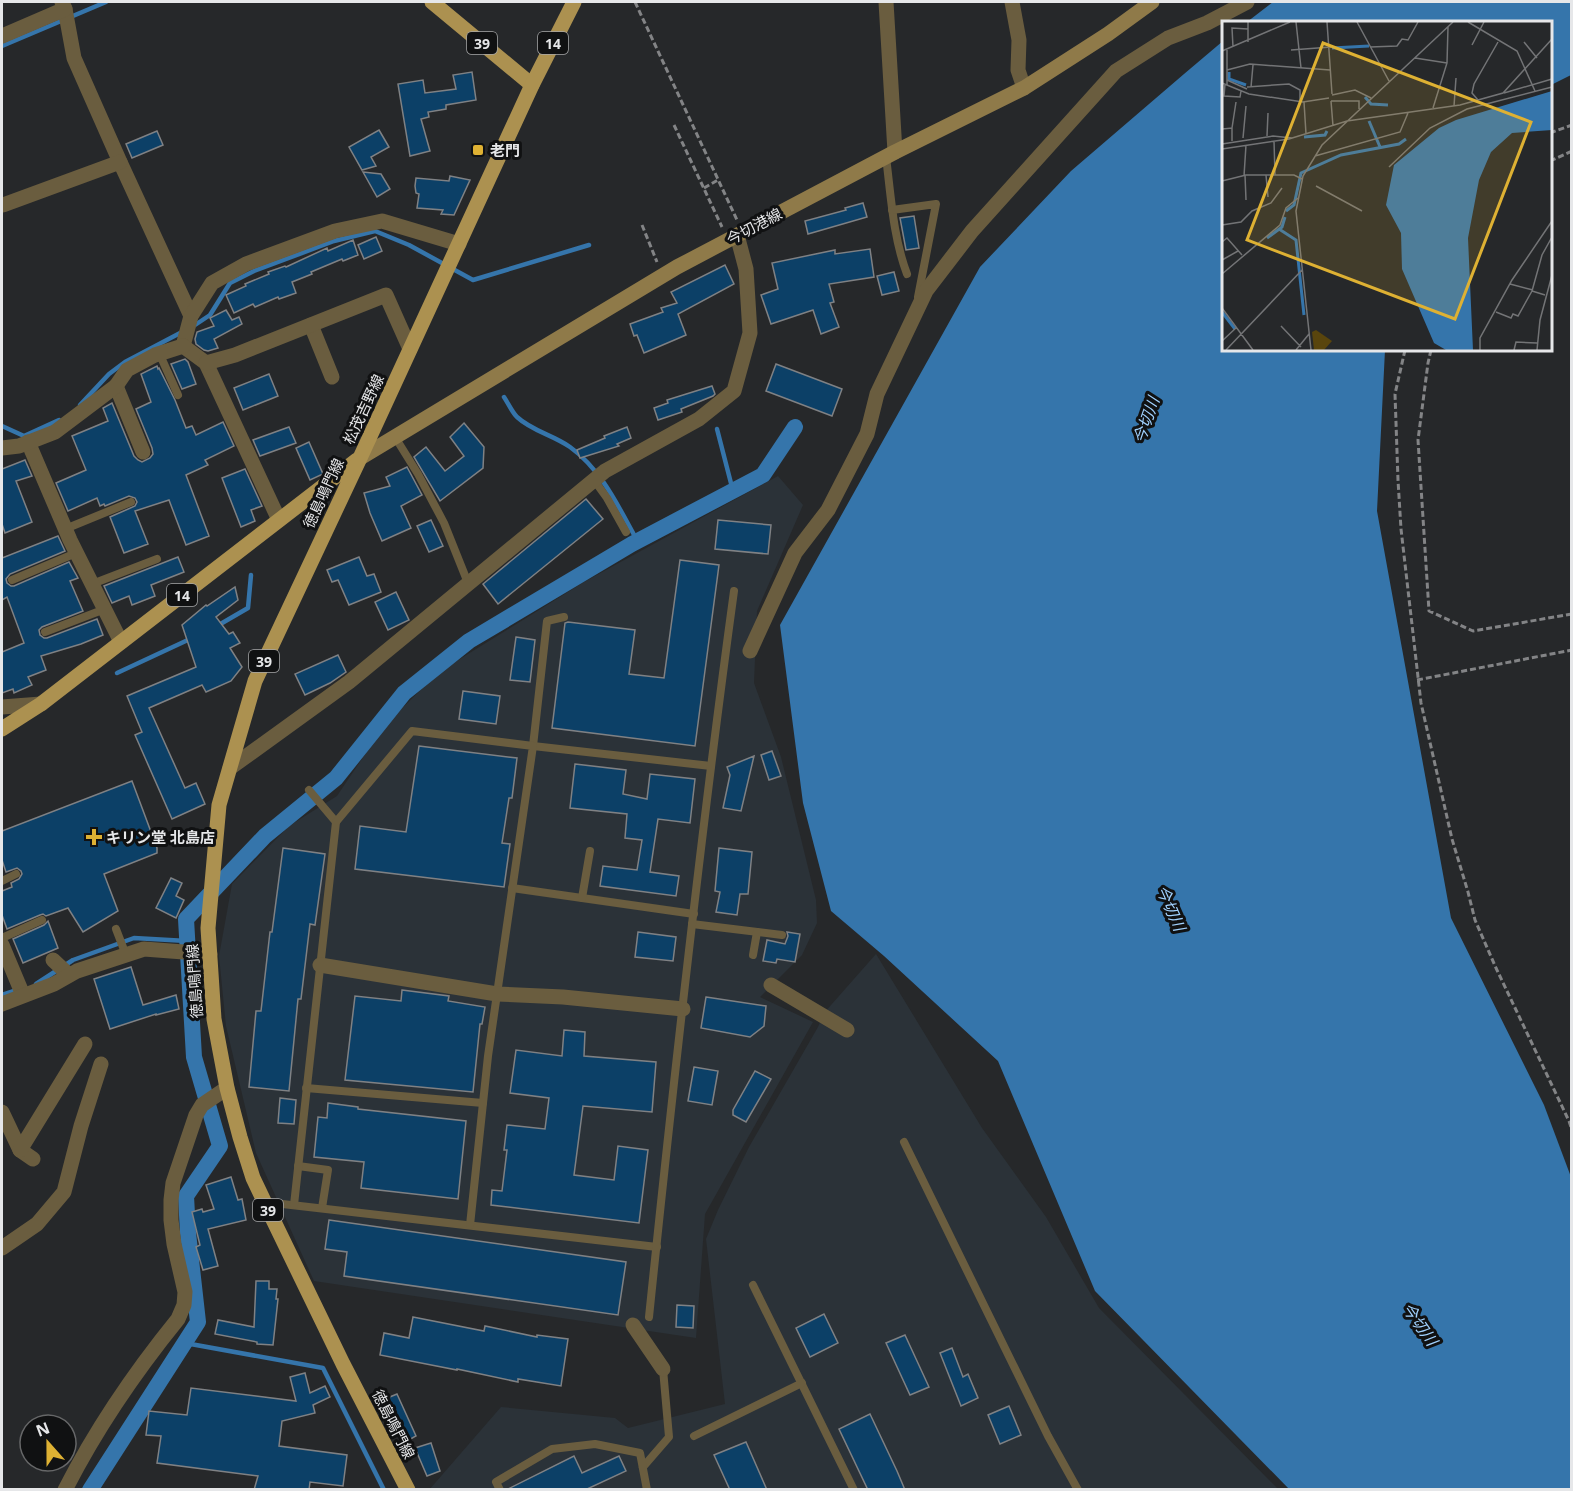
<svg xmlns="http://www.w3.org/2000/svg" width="1573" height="1491" font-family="'Noto Sans','Noto Sans JP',sans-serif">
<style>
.built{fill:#2b3238}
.water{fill:#3575ab}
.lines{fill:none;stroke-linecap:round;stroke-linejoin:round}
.stream{stroke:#3575ab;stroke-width:4.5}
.canal{stroke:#3575ab;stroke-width:16}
.building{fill:#0c4067;stroke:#7f8184;stroke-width:1.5}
.path{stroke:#838486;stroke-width:3;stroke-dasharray:6 3;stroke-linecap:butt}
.service{stroke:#6a5d3f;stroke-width:8}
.minor{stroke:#6a5d3f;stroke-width:15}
.secondary{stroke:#8f7a49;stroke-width:15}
.primary{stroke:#ac9150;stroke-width:15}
.poi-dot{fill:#deb133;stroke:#101112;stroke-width:2}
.labels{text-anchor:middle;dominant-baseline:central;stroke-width:6;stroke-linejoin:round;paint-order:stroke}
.shield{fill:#101112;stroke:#a6a7a8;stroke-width:1.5}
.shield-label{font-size:14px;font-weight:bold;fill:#e6e7e9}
.poi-label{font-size:15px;font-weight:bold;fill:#e6e7e9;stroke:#101112;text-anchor:start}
.street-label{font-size:15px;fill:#e6e7e9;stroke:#101112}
.water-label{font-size:16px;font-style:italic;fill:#a0d1fe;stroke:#101112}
.inset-river{fill:none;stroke:#3575ab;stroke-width:3}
.inset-road{fill:none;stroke:#737476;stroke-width:1.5}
.view{fill:#deb133;fill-opacity:0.15;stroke:#deb133;stroke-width:3}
.inset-edge{fill:none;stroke:#e6e7e9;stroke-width:3}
</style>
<rect width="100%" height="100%" fill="#26282a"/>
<!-- built -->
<g class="built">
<path d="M778,476L803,505L757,611L754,683L781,757L816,900L817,923L802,955L760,997L813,1022L705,1214L696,1338L314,1281L256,1153L226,1026L219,956L232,884L289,826L337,796L384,726L439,672L584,582Z"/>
<path d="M876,954L982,1128L1046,1217L1099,1308L1278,1489L429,1490L501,1407L615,1418L628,1428L725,1404L706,1239L718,1210L749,1147L818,1027L824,1013Z"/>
</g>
<!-- water -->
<g class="water">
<path d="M1273,2H1571V75L1551,85L1550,22H1247Z"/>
<path d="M1223,41L1224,350H1385L1377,511L1451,918L1544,1105L1571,1177V1489H1289L1095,1291L998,1061L884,956L831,911L803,803L780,625L980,267L1071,171L1184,74Z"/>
</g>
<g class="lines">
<!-- stream -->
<g class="stream">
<path d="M2,46L106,2"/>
<path d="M192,327L210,315L230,283L254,271L334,241L375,231L409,245L473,280L589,245"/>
<path d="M504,397C508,403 512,412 517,417C532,431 553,435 570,447C602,470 619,508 638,542"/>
<path d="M80,405L109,374L125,362L182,332"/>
<path d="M2,426L24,436L59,420"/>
<path d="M717,429L733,491"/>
<path d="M217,626L248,608L251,575"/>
<path d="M117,673L190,639"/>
<path d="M36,984L73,960L134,938L187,941"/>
<path d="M2,995L17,990"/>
<path d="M185,1343L323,1368L384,1490"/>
</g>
<!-- canal -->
<path class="canal" d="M90,1490L198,1322L188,1233L186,1196L220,1146L194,1057L186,919L265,836L336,778L404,693L469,641L632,544L763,475L795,427"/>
</g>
<!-- building -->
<g class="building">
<path d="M472,72L476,100L446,105V109L428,112L429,117L421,119L430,151L410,156L398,84L423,80L425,93L456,89L453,75Z"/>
<path d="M379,130L389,147L371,157L376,166L362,170L349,147Z"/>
<path d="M157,131L163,145L132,158L126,144Z"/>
<path d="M363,172L381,174L390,189L377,197Z"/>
<path d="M450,176L470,180L454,215L441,214L443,210L417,208L419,194L416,193L415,186L416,178L449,181Z"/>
<path d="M863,203L867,217L808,234L805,221L846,210L845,208Z"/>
<path d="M914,216L919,248L906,250L900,218Z"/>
<path d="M376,237L382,251L364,259L358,245Z"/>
<path d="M353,240L358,255L343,261L342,259L311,272L312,274L292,282L296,293L279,299L278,297L255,307L253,304L234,313L226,295L246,286L245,284L269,274L268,272L285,266L286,267L327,248L328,251Z"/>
<path d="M870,249L874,277L829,284L834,302L830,303L839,327L821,334L813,310L771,324L761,295L778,289L772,263L835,250V254Z"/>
<path d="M725,265L734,284L678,314L686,335L644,353L637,335L634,336L630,324L663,312L661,308L677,303L671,292Z"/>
<path d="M894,272L899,291L882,295L877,276Z"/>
<path d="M226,310L232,320L239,317L242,324L214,339L218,348L208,351L204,350L196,344L195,339L197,332L214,326L210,318Z"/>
<path d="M185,359L188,362L196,384L182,389L171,364Z"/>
<path d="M776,364L842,389L832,416L766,391Z"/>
<path d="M157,366L158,369L159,368L175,400L186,428L192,426L196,435L223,422L234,446L205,460L208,465L186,475L209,536L186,545L169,500L135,511L148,544L124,553L110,517L135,506L137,502L135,498L129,496L105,506L104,504L100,506L97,498L68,511L56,483L86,470L72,436L108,421L103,408L112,403L134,456L138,460L142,462L150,458L153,454L152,448L136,409L151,402L141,374Z"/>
<path d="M269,374L278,396L243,410L234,388Z"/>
<path d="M712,386L715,394L713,396L681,409L682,412L658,420L654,408L668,403L667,400Z"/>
<path d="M464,423L484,447L483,468L440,501L414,457L426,447L445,471L464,456L450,437Z"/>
<path d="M289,427L296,443L260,456L253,440Z"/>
<path d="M627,427L631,438L617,444L619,446L580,458L577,450L605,438L604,436Z"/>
<path d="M309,442L323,474L310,480L296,448Z"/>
<path d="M25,460L32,476L16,481L32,522L5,533L2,524V469Z"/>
<path d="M407,467L422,495L401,506L411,528L382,541L370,513L364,493L390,486L386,477Z"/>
<path d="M245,469L262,506L251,510L255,521L241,527L222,478Z"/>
<path d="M586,499L603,519L498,604L483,584Z"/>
<path d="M431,520L443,546L429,552L417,526Z"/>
<path d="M718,520L771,525L768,554L715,549Z"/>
<path d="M58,536L65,551L10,574L6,579L7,583L11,586H14L69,562L78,578L70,581L83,611L42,627L39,630L40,635L44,638H47L97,619L103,635L81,644L41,656L46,670L28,677L32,685L14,693L13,689L2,693V652L24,643L7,597L2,600V558Z"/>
<path d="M178,557L184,572L151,585L155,596L132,605L129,596L112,603L104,586Z"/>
<path d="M359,557L367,576L374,574L381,592L349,605L338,580L332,582L327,570Z"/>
<path d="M680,560L719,565L695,746L552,728L565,623L568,622L635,630L629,674L664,678Z"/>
<path d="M235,587L238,600L216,617L229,634L233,632L240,643L230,648L242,667L231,681L206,692L202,685L149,708L185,788L196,783L205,804L172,819L135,735L142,732L127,696L196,667L182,625L206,605L207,606Z"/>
<path d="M396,592L409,620L388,630L375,602Z"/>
<path d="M516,637L535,640L530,682L510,680Z"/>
<path d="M338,655L346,672L330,683L305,695L295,674Z"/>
<path d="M463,691L500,696L496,724L459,719Z"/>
<path d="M419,746L517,758L512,798H509L502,843L510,844L504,887L355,869L360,826L406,832Z"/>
<path d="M772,751L781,776L769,780L761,755Z"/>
<path d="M754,756L741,811L723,808L730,775L727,767Z"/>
<path d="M575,764L626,770L623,794L647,799L650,774L695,779L690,823L658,819L650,872L679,876L676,896L600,886L603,866L637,870L642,840L625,838L627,814L570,808Z"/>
<path d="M132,781L157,848V853L104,874L118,911L83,932L68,908L46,916L43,914L40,915L7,929L2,915V891L12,887L11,883L19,879L22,874L21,871L17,868L6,872L2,860V831Z"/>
<path d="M283,848L325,854L315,925L310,924L301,999H298L289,1091L249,1087L256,1011H261L270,932H272Z"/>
<path d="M719,848L752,852L748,894H740L737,915L716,912L720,892L715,891Z"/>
<path d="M171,878L182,883L176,896L184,900L176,918L156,908Z"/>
<path d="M48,921L58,948L23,963L13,939L44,925Z"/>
<path d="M638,932L676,937L673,961L635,957Z"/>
<path d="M787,932L800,934L795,962L777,959L776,963L763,961L767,940L785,944L788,936Z"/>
<path d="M131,967L143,1005L176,995L179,1009L156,1015V1014L110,1029L94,979Z"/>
<path d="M402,990L449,996L448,1001L485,1007L482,1024H480L473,1092L345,1080L355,996L401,1001Z"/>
<path d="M706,997L766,1006L764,1026L750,1037L701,1028Z"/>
<path d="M564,1030L585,1032L584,1056L656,1062L652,1112L583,1106L574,1175L614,1180L618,1146L648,1150L639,1223L491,1205L492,1190L502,1191L507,1150H504L507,1125L545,1129L549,1098L510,1093L516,1050L562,1056Z"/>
<path d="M694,1067L718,1071L712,1105L688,1101Z"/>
<path d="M755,1071L771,1079L746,1122L733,1115V1110Z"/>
<path d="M280,1098L296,1100L294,1124L278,1123Z"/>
<path d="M328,1103L358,1107V1109L466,1121L458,1199L361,1188L364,1162L314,1157L318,1117L327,1118Z"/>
<path d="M231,1177L238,1200L242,1199L246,1220L208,1229L218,1266L203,1270L196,1247L200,1245L192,1212L202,1209L203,1212L214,1209L206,1185Z"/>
<path d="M329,1220L626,1262L618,1315L344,1276L347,1252L325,1249Z"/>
<path d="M256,1281H269V1289H277L276,1299H278L273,1345L257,1344V1342L215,1334L218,1320L254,1327Z"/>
<path d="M677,1305L694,1306L693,1328L676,1327Z"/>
<path d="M824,1314L838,1343L810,1357L796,1328Z"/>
<path d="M413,1317L484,1331L485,1326L537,1337V1335L568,1339L561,1386L518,1379V1382L457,1369V1370L380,1355L384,1333L409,1338Z"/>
<path d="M905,1335L929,1387L910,1395L886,1343Z"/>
<path d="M952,1348L963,1377L968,1374L978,1398L961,1406L940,1353Z"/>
<path d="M305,1373L310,1393L325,1386L330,1397L313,1405L315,1413L282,1421L279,1446L347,1455L343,1486L310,1482L309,1490H254L258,1476L157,1463L161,1436L146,1435L149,1411L187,1415L191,1388L296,1401L290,1377Z"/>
<path d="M397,1394L416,1436L407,1441L385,1399Z"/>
<path d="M1009,1406L1021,1435L1000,1444L988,1415Z"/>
<path d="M870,1414L897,1471L905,1490H868L839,1429Z"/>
<path d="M746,1442L767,1490H730L714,1455Z"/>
<path d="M431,1443L440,1471L427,1476L415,1448Z"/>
<path d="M574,1456L582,1473L619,1456L626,1471L585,1490H506Z"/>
</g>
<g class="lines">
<!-- path -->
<g class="path">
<path d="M635,2L737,220"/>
<path d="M674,125L722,227"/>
<path d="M1550,133L1572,125"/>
<path d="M1550,161L1572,151"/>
<path d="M704,188L718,180"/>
<path d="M642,225L657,262"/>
<path d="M1405,350L1395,394L1398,480L1401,529L1421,703L1452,839L1468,892L1475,920L1496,968L1569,1121L1572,1130"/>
<path d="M1431,350L1428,363L1418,440L1429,611L1473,631L1572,614"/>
<path d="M1417,680L1572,650"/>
</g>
<!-- service -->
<g class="service">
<path d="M886,157C891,196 893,237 907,274"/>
<path d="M892,210L936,204L918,297"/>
<path d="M160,355L178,395"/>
<path d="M395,437L418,474L444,523L468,583"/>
<path d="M594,480L607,498L626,532"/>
<path d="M65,529L131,502"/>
<path d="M12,580L76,553"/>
<path d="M92,584L157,559"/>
<path d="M564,617L547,621L533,746L711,766"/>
<path d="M45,632L105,609"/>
<path d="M309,790L336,822"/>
<path d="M2,881L16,874"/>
<path d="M512,888L694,914"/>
<path d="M582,898L590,851"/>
<path d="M692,924L782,935"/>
<path d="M116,929L126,955"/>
<path d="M2,938L42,920"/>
<path d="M753,955L757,932"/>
<path d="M306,1088L483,1103"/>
<path d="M904,1142L1048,1436L1078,1490"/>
<path d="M298,1166L328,1170L322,1208"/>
<path d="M265,1202L657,1247"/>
<path d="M294,1205L336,822L412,731L533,746L488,1056L470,1225"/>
<path d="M753,1285L854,1490"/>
<path d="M649,1317C674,1075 701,832 734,591"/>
<path d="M694,1436L802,1383"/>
<path d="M643,1467L669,1437L663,1369"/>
<path d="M500,1490L496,1482L552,1449L595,1444L640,1453L647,1490"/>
</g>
<!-- minor -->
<g class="minor">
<path d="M62,2L65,9L74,58L120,162L191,316"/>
<path d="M886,2L895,152"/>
<path d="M1012,2L1019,40L1018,70L1024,88"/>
<path d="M2,36L65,9"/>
<path d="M2,205H3L120,162"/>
<path d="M311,325L332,377"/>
<path d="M183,346L191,316L212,283L246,264L335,231L382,221L459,244"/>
<path d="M183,346L206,363L279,520"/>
<path d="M206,363L235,355L386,295L410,349"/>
<path d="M116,386L143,452"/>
<path d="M28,442L70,540L121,642"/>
<path d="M2,448L19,446L55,432L116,386L127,370L155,355L183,346"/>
<path d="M750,651L795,553L828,510L867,434L877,394L926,291L972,231L1116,71L1168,38L1207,23L1247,2"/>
<path d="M2,707L41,704"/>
<path d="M230,768L349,682L605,471L699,419L734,391L750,333L746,269L737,235"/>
<path d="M2,945L23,995"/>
<path d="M53,960L69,975"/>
<path d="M320,965L497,994L563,997L683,1009"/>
<path d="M771,985L847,1030"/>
<path d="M2,1004L54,984L77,971L144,949L210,954"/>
<path d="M2,1112L20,1150L33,1159"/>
<path d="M20,1150L85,1044"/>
<path d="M2,1248L37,1224L64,1192L81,1126L101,1064"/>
<path d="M633,1325L663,1369"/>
<path d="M65,1490C96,1429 135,1372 178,1319L184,1305L185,1292L174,1244L171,1220V1200L173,1183L196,1115L202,1105L227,1088"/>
</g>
<!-- secondary -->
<path class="secondary" d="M360,458L677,267L895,152L1024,88L1108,34L1152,2"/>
<!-- primary -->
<g class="primary">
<path d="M432,2L532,85"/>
<path d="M2,729L41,704L357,460"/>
<path d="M408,1490L343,1364L264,1201L253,1178L240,1137L227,1088L214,1019L208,928L219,805L255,681L360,458L532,85L574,2"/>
</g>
</g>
<!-- markers -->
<g class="poi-dot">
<rect x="472" y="144" width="12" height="12" rx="3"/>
<path d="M91 828h6v6h6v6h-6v6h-6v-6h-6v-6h6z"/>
</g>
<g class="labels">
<!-- shield labels -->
<g class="shield">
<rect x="467" y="32" width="30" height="22" rx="4.5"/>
<rect x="538" y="32" width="30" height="22" rx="4.5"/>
<rect x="167" y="584" width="30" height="22" rx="4.5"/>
<rect x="249" y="650" width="30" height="22" rx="4.5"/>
<rect x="253" y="1199" width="30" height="22" rx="4.5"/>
</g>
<g class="shield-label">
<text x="482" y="43">39</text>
<text x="553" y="43">14</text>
<text x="182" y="595">14</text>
<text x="264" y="661">39</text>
<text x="268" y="1210">39</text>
</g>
<!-- poi labels -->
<g class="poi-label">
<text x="490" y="150">老門</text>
<text x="106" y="837">キリン堂 北島店</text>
</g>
<!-- street labels -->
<g class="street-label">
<text transform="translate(754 226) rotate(-28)">今切港線</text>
<text transform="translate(363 409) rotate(-65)">松茂吉野線</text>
<text transform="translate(323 493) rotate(-65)">徳島鳴門線</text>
<text transform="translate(194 981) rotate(-94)">徳島鳴門線</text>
<text transform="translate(394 1424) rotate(63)">徳島鳴門線</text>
</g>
<!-- water labels -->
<g class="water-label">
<text transform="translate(1146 420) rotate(-71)">今切川</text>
<text transform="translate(1171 908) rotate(66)">今切川</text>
<text transform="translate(1420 1324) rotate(55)">今切川</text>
</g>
</g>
<!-- overview -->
<g transform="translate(1222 21)">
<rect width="330" height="330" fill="#26282a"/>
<path d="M94,309L110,320L102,329H92L90,311Z" fill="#59450d"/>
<path d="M330,70V109L290,112L269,131L257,159L246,217L251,329H224L212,322L180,248L179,212L164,184L172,144L217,107L234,99Z" fill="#3575ab"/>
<path class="inset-river" d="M110,27L147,25M7,51V58L24,64M143,76L149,83L166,84M147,100L158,126M82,116L103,114L105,110M64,190L72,184L79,152L119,134L177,123L184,118M57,208L74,219L82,294M45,217L60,206L63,196M0,291L13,308"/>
<path class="inset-road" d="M74,1L79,47M105,1L110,73M135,1L167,60M246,1L295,30L313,70M26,21V1M302,21L315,37M250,24L262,1M11,26L10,7L26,8M148,26L175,25L180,18L186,19L196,1M5,29V64M69,29L109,26M0,30L68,1M193,37L225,42M5,49L28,43L108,49M5,59L25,68M0,62L27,73L81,81L107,77M3,63L2,75L18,76L19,70M25,66L67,63L78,69V80M29,66L31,44M282,72L330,58M110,74L133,69L149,77M256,79L250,72L252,63L276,21M109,80H137V88M109,80L111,105M82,81L84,113M232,85L234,57M211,87L225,42L226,6M10,107L14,81M0,108L10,107V120M45,115L46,92M21,117L24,85M52,120L53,154M0,123L51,115L70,117M0,128L67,118L125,100L238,84L281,72L330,18M93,135L178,111L186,92M167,146L208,107L245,88L330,66M23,154L24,179M44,154L46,176M22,155L24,124M0,160L24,154H72L80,158M94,165L140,190M0,204L19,201L30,190L49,182L60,167M0,221L5,217L20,234M0,239L16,230M0,253L58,204L64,187L76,177M288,263L311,269M323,274L310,270L320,234L330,216M0,287L31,329M274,291L289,297L291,293L296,295L310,270M59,305L79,326M0,320L15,306M4,329L80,249M74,329L87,313M89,329L74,190L81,155L100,124L231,1M258,329V317L290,259L330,200M292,329L294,321L315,322M315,329L318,299L330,254"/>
<path class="view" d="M101,22L309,101L233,298L25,219Z"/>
<rect width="330" height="330" class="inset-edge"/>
</g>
<!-- border -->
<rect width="1573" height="1491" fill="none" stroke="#e6e7e9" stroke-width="6"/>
<!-- north arrow -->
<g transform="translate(48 1443) rotate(339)"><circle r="28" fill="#101112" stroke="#666768" stroke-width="1.5"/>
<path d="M0-4.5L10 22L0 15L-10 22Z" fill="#deb133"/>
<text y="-9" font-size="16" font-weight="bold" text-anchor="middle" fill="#e6e7e9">N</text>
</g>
</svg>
